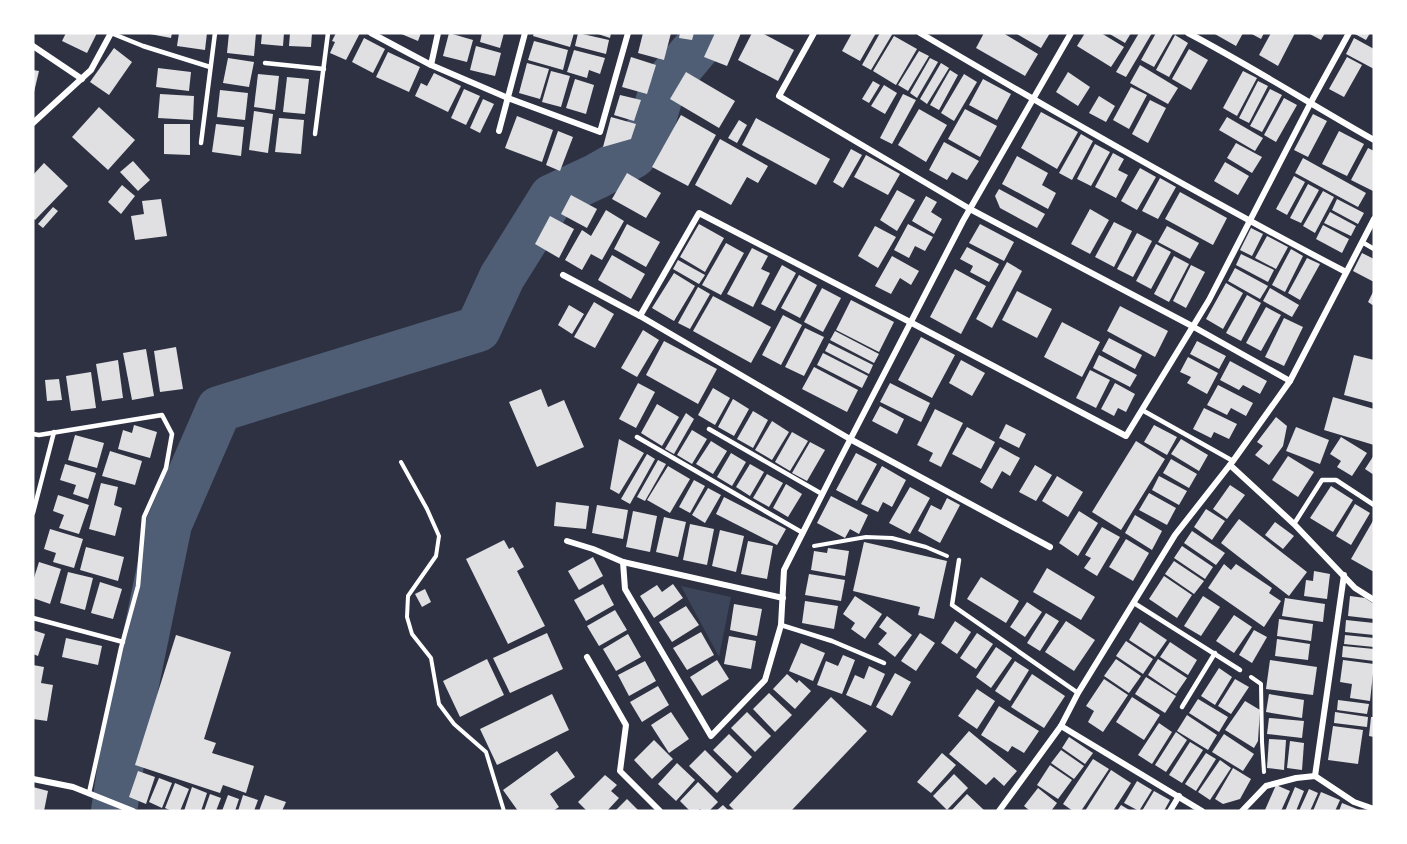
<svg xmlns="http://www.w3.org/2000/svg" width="1407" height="844" font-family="Poppins,sans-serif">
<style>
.green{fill:#3c4559}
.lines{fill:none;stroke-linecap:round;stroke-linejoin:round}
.river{stroke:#4f5d75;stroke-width:46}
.building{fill:#e0e0e3}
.path{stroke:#fff;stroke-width:4}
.service{stroke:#fff;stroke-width:4.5}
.minor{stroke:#fff;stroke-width:6}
</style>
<rect width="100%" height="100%" fill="#2d3142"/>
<!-- green -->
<path class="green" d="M681,586L731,597L719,657Z"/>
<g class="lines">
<!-- river -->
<path class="river" d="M114,811L125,737L169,524L219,409L478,329L502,277L552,197L597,176L634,155L652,124L662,89L702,41L706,33"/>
</g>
<!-- building -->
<g class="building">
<path d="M66,33H97L87,53L62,41Z"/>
<path d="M150,33H172L171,38L150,34Z"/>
<path d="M179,33H207L205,50L177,46Z"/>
<path d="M229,33H256L254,56L227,53Z"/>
<path d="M262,33H284L283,46L261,44Z"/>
<path d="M290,33H312L311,47L289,46Z"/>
<path d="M336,33H360L346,60L330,53L335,42L332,41Z"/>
<path d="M399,33H421L418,41Z"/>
<path d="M449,33L473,40L467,62L443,56Z"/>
<path d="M482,33H504L500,48L480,42Z"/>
<path d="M534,33H574L570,47L533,36Z"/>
<path d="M578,33L609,40L606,54L575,46Z"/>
<path d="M595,33H611L610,38Z"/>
<path d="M643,33H671L664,60L638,53Z"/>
<path d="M680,33H694L692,40L679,38Z"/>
<path d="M715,33H741L727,66L704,57Z"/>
<path d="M752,33H762L794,50L778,81L738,60Z"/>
<path d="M852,33H876L860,61L842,51Z"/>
<path d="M880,33H893L871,70L862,65Z"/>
<path d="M984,33H1003L1038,54L1025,76L976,48Z"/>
<path d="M1015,33H1050L1041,48Z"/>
<path d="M1085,33H1101L1124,47L1111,67L1077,46Z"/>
<path d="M1108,33H1131L1125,43Z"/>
<path d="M1139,33H1152L1126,77L1116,72Z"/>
<path d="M1156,33H1171L1173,34L1154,67L1141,60Z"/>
<path d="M1213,33H1243L1236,46Z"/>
<path d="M1250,33H1264L1261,39Z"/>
<path d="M1271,33H1295L1278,66L1259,55Z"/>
<path d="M1308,33H1325L1321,40Z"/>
<path d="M1353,33H1370L1366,40Z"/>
<path d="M1175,35L1188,43L1169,77L1156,70Z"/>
<path d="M894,36L917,49L896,85L873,71Z"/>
<path d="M364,38L385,49L373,73L352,62Z"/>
<path d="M1354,38L1374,49V69L1346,54Z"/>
<path d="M534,41L568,50L563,70L528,60Z"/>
<path d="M476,46L501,53L495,76L470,70Z"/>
<path d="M114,48L132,62L109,95L90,82Z"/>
<path d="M1189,49L1208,60L1191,90L1172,79Z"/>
<path d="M574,50L605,58L600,74L589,70L587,78L567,72Z"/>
<path d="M919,51L929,56L908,91L898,85Z"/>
<path d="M388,52L420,67L409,92L376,77Z"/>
<path d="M631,57L656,65L647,94L622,87Z"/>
<path d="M1347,57L1362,65L1344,97L1329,89Z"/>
<path d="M228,58L254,62L249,87L223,83Z"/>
<path d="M930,58L938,62L917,98L910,93Z"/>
<path d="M527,63L549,69L540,99L519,93Z"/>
<path d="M941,63L949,68L927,104L920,99Z"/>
<path d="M1140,65L1178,88L1168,104L1130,83Z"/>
<path d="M158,68L191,72L189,91L156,87Z"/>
<path d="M33,70L39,71L34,92H33Z"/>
<path d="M950,70L958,75L939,110L930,105Z"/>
<path d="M551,71L570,76L561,107L542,102Z"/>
<path d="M1243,71L1257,78L1237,116L1223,108Z"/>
<path d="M686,72L735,101L719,128L670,99Z"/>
<path d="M1068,72L1090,87L1078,106L1056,92Z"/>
<path d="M434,73L461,86L448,112L415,96L421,83L427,86Z"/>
<path d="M258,74L279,76L275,110L254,107Z"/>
<path d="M964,74L977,82L954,121L941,113Z"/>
<path d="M287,77L309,79L305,114L283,112Z"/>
<path d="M575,79L594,85L586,114L566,108Z"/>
<path d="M983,79L1011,94L997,120L969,105Z"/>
<path d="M873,81L880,85L869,103L862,99Z"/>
<path d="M1258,81L1268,86L1249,123L1239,118Z"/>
<path d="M884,85L897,93L885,114L871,106Z"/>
<path d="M1131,87L1147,95L1129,129L1113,120Z"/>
<path d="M464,89L480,96L466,125L451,118Z"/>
<path d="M1270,89L1282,95L1262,132L1250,126Z"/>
<path d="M220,90L248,93L245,120L217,117Z"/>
<path d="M160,94L194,96L193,120L158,118Z"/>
<path d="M903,94L916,100L892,144L880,138Z"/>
<path d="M620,95L641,100L634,121L614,115Z"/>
<path d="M1099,96L1115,106L1106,122L1089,113Z"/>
<path d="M1284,98L1297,105L1276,142L1264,135Z"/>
<path d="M483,99L494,104L480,133L470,128Z"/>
<path d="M1150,100L1166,108L1148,143L1132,134Z"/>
<path d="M99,107L135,140L108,170L72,137Z"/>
<path d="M919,109L947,125L926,162L898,145Z"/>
<path d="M965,109L997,126L980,157L948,139Z"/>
<path d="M254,111L273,114L268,153L249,150Z"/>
<path d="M1041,112L1078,132L1057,169L1021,148Z"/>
<path d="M1313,114L1327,121L1308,157L1294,150Z"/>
<path d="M681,115L716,135L688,186L652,167Z"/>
<path d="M517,116L553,130L542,162L505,148Z"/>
<path d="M611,117L636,124L631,139L603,147Z"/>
<path d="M1227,117L1263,138L1255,151L1219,130Z"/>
<path d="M279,118L304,120L301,154L275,152Z"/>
<path d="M756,118L830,159L816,185L742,145Z"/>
<path d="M739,120L747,125L737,143L728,138Z"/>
<path d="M164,124H190V155L164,154Z"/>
<path d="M216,124L244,127L241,156L212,152Z"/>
<path d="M558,131L573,137L560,171L546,165Z"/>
<path d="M1339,131L1364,144L1347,176L1322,164Z"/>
<path d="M1081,134L1093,141L1072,180L1059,173Z"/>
<path d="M720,139L768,166L758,183L747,177L731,205L695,185Z"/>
<path d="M944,142L979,161L967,180L952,172L947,180L929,170Z"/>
<path d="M1236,143L1262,157L1252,173L1227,158Z"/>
<path d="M1095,144L1110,152L1091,186L1077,179Z"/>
<path d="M1368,148L1374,151V189L1373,191L1351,180Z"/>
<path d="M851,149L862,155L843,188L833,182Z"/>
<path d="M1113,153L1124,159L1118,170L1128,175L1116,198L1095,187Z"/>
<path d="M866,155L900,174L888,195L854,177Z"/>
<path d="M1017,156L1048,173L1042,185L1056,193L1048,209L1002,184Z"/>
<path d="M1303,158L1366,193L1358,207L1295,173Z"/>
<path d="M133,161L150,180L138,191L120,172Z"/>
<path d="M1225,162L1249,176L1238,195L1214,181Z"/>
<path d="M44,163L68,186L35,220L33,218V175Z"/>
<path d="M1140,168L1156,177L1137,210L1121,201Z"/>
<path d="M627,173L661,193L646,218L612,199Z"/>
<path d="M1294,176L1305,182L1287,215L1276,209Z"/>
<path d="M1160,178L1176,187L1158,219L1142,211Z"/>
<path d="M1308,184L1319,190L1301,223L1290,218Z"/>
<path d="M122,185L135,196L121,214L108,202Z"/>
<path d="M999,189L1045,214L1037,228L1000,208L995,196Z"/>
<path d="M897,190L915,200L897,231L880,220Z"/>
<path d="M1323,191L1334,197L1315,233L1303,226Z"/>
<path d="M1180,192L1227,218L1213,245L1165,219Z"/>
<path d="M571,195L597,209L587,228L561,214Z"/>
<path d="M926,196L937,202L931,212L942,219L934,234L912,221Z"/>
<path d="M161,199L167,236L135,240L131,216L144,214L142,201Z"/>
<path d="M1337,199L1364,213L1358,224L1332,210Z"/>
<path d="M53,207L58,211L43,228L38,224Z"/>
<path d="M1090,209L1109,220L1090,254L1071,244Z"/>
<path d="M606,210L624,221L602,260L591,254L582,270L565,260L582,230L591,236Z"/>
<path d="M1330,212L1356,226L1351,236L1324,223Z"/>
<path d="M550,216L574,229L559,258L535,244Z"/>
<path d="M1114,222L1132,231L1114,267L1095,257Z"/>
<path d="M627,224L660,242L646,267L614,249Z"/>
<path d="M699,224L724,238L705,272L680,257Z"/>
<path d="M908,224L933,237L925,251L915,246L909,258L894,250Z"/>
<path d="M980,224L1014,242L1004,261L969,243Z"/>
<path d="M1323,225L1349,239L1342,253L1316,239Z"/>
<path d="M875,226L896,237L878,268L858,256Z"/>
<path d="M1167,226L1199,243L1190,259L1158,242Z"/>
<path d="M1251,228L1263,234L1252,256L1240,250Z"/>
<path d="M1137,233L1152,241L1133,277L1117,269Z"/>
<path d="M1267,236L1288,247L1276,269L1255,258Z"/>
<path d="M726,243L744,253L721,295L702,285Z"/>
<path d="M1156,244L1171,252L1151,289L1136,281Z"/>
<path d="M967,247L999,264L989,282L970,272L973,266L960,259Z"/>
<path d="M752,248L768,256L761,269L770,273L753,307L727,294Z"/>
<path d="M1291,249L1303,256L1285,292L1272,285Z"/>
<path d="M1362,253L1374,259V282L1353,271Z"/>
<path d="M1241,254L1274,270L1268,282L1236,265Z"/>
<path d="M612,255L645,274L631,299L598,280Z"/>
<path d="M892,256L919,271L911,285L900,278L891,294L875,286Z"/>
<path d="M1174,256L1189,264L1169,302L1154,294Z"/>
<path d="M1307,258L1320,264L1300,300L1288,293Z"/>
<path d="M678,260L705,275L699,284L673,269Z"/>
<path d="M1007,262L1022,271L992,328L976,319Z"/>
<path d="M782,265L796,273L775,311L761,304Z"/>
<path d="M1191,265L1205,272L1186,308L1173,301Z"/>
<path d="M1235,268L1268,286L1260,299L1228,281Z"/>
<path d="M955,269L986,286L961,334L930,317Z"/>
<path d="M674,273L695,286L674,321L652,308Z"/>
<path d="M799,275L817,285L800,318L781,308Z"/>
<path d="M1226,283L1243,293L1223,329L1206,319Z"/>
<path d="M698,287L710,294L690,329L678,323Z"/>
<path d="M822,288L841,298L823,332L804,322Z"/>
<path d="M1270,288L1299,305L1292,317L1263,301Z"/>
<path d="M1374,290V306L1368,302Z"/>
<path d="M1017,291L1052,309L1037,338L1002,320Z"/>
<path d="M1247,295L1261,303L1241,341L1226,333Z"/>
<path d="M713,296L771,327L751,363L693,331Z"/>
<path d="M851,300L894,322L879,352L836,330Z"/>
<path d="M594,302L614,314L595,348L574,337Z"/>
<path d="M569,305L584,314L572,334L558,325Z"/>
<path d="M1120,306L1168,331L1155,357L1107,331Z"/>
<path d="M1266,307L1281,315L1261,351L1246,343Z"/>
<path d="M783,315L802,325L781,365L762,355Z"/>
<path d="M1284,318L1303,327L1284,366L1265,357Z"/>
<path d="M1062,322L1100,342L1082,377L1044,357Z"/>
<path d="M805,328L824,337L804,376L785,367Z"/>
<path d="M643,330L659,340L637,377L621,368Z"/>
<path d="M835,331L879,354L874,363L830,340Z"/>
<path d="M921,337L955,355L932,398L898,380Z"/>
<path d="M1109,338L1142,355L1135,369L1102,351Z"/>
<path d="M664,341L717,369L698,404L646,375Z"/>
<path d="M1197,341L1226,356L1219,369L1190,354Z"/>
<path d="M829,343L873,365L869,374L825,351Z"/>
<path d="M176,347L183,389L160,392L154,351Z"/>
<path d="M146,349L154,396L132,400L123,353Z"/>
<path d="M823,353L868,376L862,388L817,365Z"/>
<path d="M1099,355L1137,375L1130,387L1093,368Z"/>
<path d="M1354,355L1374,360V403L1344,395Z"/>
<path d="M1188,357L1218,373L1207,394L1187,383L1191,377L1180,372Z"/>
<path d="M118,360L123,398L102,401L96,364Z"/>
<path d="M961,360L985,373L972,396L949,383Z"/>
<path d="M1230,361L1267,381L1260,394L1243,385L1239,390L1220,380Z"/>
<path d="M814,367L858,390L847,412L802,389Z"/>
<path d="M1090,370L1110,380L1096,408L1076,398Z"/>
<path d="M91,372L96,408L71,411L66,376Z"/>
<path d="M59,379L62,400L47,401L45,380Z"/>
<path d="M638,383L655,392L636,428L619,419Z"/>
<path d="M890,383L930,403L921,422L880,402Z"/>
<path d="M1115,383L1135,394L1126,412L1118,408L1114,416L1101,409Z"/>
<path d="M1218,385L1253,403L1246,416L1231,408L1227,415L1207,405Z"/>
<path d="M713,388L730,398L715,425L698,415Z"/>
<path d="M541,389L548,407L564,400L584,447L537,467L509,402Z"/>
<path d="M1333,397L1374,409V445L1324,430Z"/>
<path d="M733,399L749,409L734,436L718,427Z"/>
<path d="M657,404L679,417L662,446L641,433Z"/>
<path d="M880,406L904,419L897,434L872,421Z"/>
<path d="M1204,408L1237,424L1229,439L1214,432L1211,438L1193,429Z"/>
<path d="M935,409L963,423L941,467L929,461L933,453L917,445Z"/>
<path d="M753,411L768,420L753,448L737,439Z"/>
<path d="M686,413L694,419L674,454L665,449Z"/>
<path d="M1276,417L1287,426L1283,446L1269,465L1255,455L1263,446L1257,442Z"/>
<path d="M772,421L789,432L772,460L755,450Z"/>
<path d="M1006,424L1026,434L1019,448L999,438Z"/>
<path d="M134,425L157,432L150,458L118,449L123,430L132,433Z"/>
<path d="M1154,425L1177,437L1167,455L1144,442Z"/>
<path d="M967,427L995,442L981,469L952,454Z"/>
<path d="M1296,427L1329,440L1320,464L1286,451Z"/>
<path d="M692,430L707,439L692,464L677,455Z"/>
<path d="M792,432L808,441L790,471L775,462Z"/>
<path d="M75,435L104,443L97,468L68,460Z"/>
<path d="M1341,437L1367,453L1352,476L1337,467L1341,461L1330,454Z"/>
<path d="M619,439L644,453L619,494L610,489Z"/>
<path d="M1181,439L1208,455L1199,471L1171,454Z"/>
<path d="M711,441L727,451L713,474L696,464Z"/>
<path d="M1136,441L1165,459L1121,530L1092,512Z"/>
<path d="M810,442L825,450L807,481L792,473Z"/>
<path d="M1000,447L1020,458L1010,476L1002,471L992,489L980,482Z"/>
<path d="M110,451L142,461L135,485L102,476Z"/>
<path d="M731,453L746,462L732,486L717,477Z"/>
<path d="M856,453L877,464L857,501L836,490Z"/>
<path d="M647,454L655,459L630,504L621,499Z"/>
<path d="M1374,455V475L1365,469Z"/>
<path d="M1288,456L1314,472L1298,497L1272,480Z"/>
<path d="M1171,459L1197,474L1189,488L1163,473Z"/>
<path d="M658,460L666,464L645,501L637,497Z"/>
<path d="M65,464L96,473L88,499L73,494L76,485L60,480Z"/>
<path d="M750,464L764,472L750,496L736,487Z"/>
<path d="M1035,465L1052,475L1036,501L1019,492Z"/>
<path d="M668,466L690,479L670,513L647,500Z"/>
<path d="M882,466L906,480L892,507L883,502L878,512L861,504Z"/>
<path d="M767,474L783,483L769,507L753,498Z"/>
<path d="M1057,476L1083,492L1068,517L1042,501Z"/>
<path d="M1159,476L1187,491L1179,505L1152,490Z"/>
<path d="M694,480L705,486L690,513L679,507Z"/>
<path d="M101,483L118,487L114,505L122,508L115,536L89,529Z"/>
<path d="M786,484L802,494L788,517L773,508Z"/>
<path d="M1230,485L1245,495L1227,519L1213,509Z"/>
<path d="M1331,486L1353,500L1333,532L1310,518Z"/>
<path d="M910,487L930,498L910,534L889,523Z"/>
<path d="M708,488L721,495L705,523L692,515Z"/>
<path d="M1149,493L1176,508L1167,525L1139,510Z"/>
<path d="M58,495L89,505L79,534L59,528L64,515L53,511Z"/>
<path d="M831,496L868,515L859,534L850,529L845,538L817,523Z"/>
<path d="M724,497L786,529L777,545L716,514Z"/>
<path d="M947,498L960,505L940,543L918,531L931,505L941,510Z"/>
<path d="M556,502L589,506L586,529L554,526Z"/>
<path d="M1355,504L1370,513L1351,545L1336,536Z"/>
<path d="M597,505L628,510L623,539L592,533Z"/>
<path d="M1206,509L1225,521L1212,540L1194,527Z"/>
<path d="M633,511L657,516L650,552L626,547Z"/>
<path d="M1079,511L1098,523L1078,556L1059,543Z"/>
<path d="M1135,515L1162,531L1152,550L1125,533Z"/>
<path d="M664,517L686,522L678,557L656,552Z"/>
<path d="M1239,519L1307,572L1289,596L1221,543Z"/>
<path d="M1374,519V572L1351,559Z"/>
<path d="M1275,522L1294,536L1283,549L1265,535Z"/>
<path d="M690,524L714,529L707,565L683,560Z"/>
<path d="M1102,527L1120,537L1097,576L1084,568L1091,558L1085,555Z"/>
<path d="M50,529L83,539L74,568L53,562L56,553L44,549Z"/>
<path d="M720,530L744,536L736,572L712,566Z"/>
<path d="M1192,531L1225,553L1216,565L1184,543Z"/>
<path d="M1126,539L1149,553L1133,581L1109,567Z"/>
<path d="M504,540L509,549L513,547L524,567L517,571L545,626L508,644L466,559Z"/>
<path d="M748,541L773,546L767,579L741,574Z"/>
<path d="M864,542L947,561L934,619L918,615L920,607L853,591Z"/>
<path d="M1182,546L1213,567L1205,579L1174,558Z"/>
<path d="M86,547L124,557L118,581L80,570Z"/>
<path d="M828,548L849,551L845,576L811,570L814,551L827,553Z"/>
<path d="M593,557L603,576L579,590L568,571Z"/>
<path d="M1174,561L1204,581L1194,594L1165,574Z"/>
<path d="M39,562L61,569L50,604L33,598V581Z"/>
<path d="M1224,564L1231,570L1236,564L1272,588L1269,593L1281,601L1264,627L1208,588Z"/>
<path d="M1047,568L1095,597L1081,620L1033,592Z"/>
<path d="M1314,571L1330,574L1327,599L1304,596L1306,580L1313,581Z"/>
<path d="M68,572L93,578L85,610L60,603Z"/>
<path d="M809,574L845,580L841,601L805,595Z"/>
<path d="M1164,576L1192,595L1177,618L1149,599Z"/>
<path d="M981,577L1019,601L1006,623L967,599Z"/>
<path d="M100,582L122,589L113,619L91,613Z"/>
<path d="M603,584L614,605L586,621L574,600Z"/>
<path d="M673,584L683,598L654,618L640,596L657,585L662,592Z"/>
<path d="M425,589L431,602L422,607L415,594Z"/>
<path d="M855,596L882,614L865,639L851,629L855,623L843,614Z"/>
<path d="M1203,596L1220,607L1201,636L1184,626Z"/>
<path d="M1350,596L1365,598L1374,604V619L1348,616Z"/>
<path d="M1285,598L1325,604L1323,622L1282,616Z"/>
<path d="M805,601L838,606L834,629L802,623Z"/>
<path d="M1027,602L1042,612L1025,637L1010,627Z"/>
<path d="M734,604L762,609L757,636L730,630Z"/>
<path d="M686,606L699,625L672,642L659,622Z"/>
<path d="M615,610L627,630L599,646L587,626Z"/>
<path d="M1046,613L1059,621L1040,651L1027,643Z"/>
<path d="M1234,615L1252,627L1234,653L1216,641Z"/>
<path d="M887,616L912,635L895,657L878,644L887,633L879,627Z"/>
<path d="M1279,619L1313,624L1311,641L1277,636Z"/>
<path d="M1346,620L1374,623V635L1345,632Z"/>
<path d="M955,621L971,632L957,654L941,643Z"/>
<path d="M1066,621L1095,640L1074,671L1045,652Z"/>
<path d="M1140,622L1167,640L1155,657L1129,640Z"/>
<path d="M33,630L45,634L38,656L33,654Z"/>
<path d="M1254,630L1267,637L1252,663L1239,655Z"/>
<path d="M701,632L714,655L687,670L673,648Z"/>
<path d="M547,633L563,669L510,693L493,658Z"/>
<path d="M920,633L935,643L916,671L901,661Z"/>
<path d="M977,633L993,644L976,669L960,658Z"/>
<path d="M628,634L641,657L616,671L603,649Z"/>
<path d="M176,635L231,652L204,739L216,743L212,753L254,766L246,793L223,785L220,793L135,765Z"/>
<path d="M1345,635L1374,638V647L1344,644Z"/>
<path d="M729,636L756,641L751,669L724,664Z"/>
<path d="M66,638L102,646L98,665L62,657Z"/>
<path d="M1277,639L1310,644L1308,660L1275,656Z"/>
<path d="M1126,641L1153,659L1143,674L1116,656Z"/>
<path d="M1170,642L1197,660L1188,675L1160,657Z"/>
<path d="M801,643L825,653L813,681L789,671Z"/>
<path d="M1343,646L1374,649V661L1342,657Z"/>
<path d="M996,647L1012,658L991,688L976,677Z"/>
<path d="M843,655L855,660L842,694L817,685L826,661L838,666Z"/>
<path d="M487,659L504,695L460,717L443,681Z"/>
<path d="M1116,659L1141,676L1129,693L1104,676Z"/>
<path d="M1158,659L1187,678L1176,694L1148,675Z"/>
<path d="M717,660L729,679L702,696L690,677Z"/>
<path d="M1270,660L1317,667L1313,695L1266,689Z"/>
<path d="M1343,660L1374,664L1370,701L1350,698L1352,684L1340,682Z"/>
<path d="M645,661L656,681L629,696L618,675Z"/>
<path d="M1015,661L1029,670L1010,701L995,691Z"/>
<path d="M33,665L44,667L41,683L53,685L47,721L33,719Z"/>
<path d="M869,666L885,674L871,706L846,695L855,675L864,679Z"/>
<path d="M1219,668L1232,677L1215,705L1201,696Z"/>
<path d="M895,673L911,682L892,716L876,707Z"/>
<path d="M787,674L797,683L799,680L811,691L795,709L773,689Z"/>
<path d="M1032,674L1065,696L1044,728L1011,707Z"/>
<path d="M1146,677L1176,696L1165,713L1135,694Z"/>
<path d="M1104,679L1128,695L1103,732L1088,722L1094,711L1086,706Z"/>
<path d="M1235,679L1249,687L1231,714L1218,706Z"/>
<path d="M658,686L669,705L642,722L630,702Z"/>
<path d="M977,689L995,701L977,729L958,716Z"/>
<path d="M769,693L792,715L775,732L753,709Z"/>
<path d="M552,694L569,730L497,765L480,729Z"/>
<path d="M1269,694L1304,700L1302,718L1266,712Z"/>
<path d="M831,697L867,731L791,811H735L729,805Z"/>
<path d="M1132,697L1160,715L1144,740L1116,722Z"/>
<path d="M1198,699L1228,717L1219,732L1189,713Z"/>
<path d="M1338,700L1369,704L1367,714L1337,710Z"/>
<path d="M1245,701L1260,710L1258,741L1254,748L1225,730Z"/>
<path d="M999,706L1039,731L1024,753L1012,746L1008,752L981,735Z"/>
<path d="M671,712L689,739L669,753L651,725Z"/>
<path d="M747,712L771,736L755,752L731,728Z"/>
<path d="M1335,712L1368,717L1367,727L1334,723Z"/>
<path d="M1187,715L1217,735L1208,750L1177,731Z"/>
<path d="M1371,717H1374V737L1369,736Z"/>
<path d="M1269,718L1304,721L1302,738L1267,734Z"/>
<path d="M1159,723L1172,732L1152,764L1138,755Z"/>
<path d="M1333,726L1363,730L1358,764L1328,760Z"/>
<path d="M969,731L1017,771L1004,786L994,777L986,785L949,754Z"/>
<path d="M1176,732L1187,740L1166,772L1155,765Z"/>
<path d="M729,734L752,757L737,773L713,750Z"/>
<path d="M1224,734L1254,754L1243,771L1212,752Z"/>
<path d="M1069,737L1093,753L1085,764L1062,748Z"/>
<path d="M1269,739L1286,740L1284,770L1267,768Z"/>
<path d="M654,740L673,759L652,779L634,760Z"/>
<path d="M1290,741L1304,743L1302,770L1287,768Z"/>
<path d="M1190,742L1203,750L1182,783L1169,775Z"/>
<path d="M705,750L732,777L717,793L689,766Z"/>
<path d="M1061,750L1084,766L1074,779L1051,763Z"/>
<path d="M557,751L575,777L550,794L559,807L553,811H518L503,790Z"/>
<path d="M942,753L956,765L931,793L917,782Z"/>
<path d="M1206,753L1216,759L1196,791L1185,784Z"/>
<path d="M1093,759L1109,769L1081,811H1073L1063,804Z"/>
<path d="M1220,760L1231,768L1210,800L1198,792Z"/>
<path d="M677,763L695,780L676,801L658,784Z"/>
<path d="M1050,765L1072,780L1058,799L1037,785Z"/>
<path d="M1233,768L1251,779L1240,799L1223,804L1215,799Z"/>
<path d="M1111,770L1131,783L1113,811H1085Z"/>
<path d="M138,771L155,777L146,804L129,797Z"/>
<path d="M954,774L968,788L947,810L933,796Z"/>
<path d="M605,775L617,785L611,791L619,798L607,811H587L578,802Z"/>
<path d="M159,778L172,783L162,808L149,802Z"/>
<path d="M1137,781L1152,790L1139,811L1124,803Z"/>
<path d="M698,782L718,802L709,811H702L700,809L698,811H690L680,801Z"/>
<path d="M175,783L189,789L180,811H172L165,808Z"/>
<path d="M1276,785L1290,791L1281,811H1267L1265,810Z"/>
<path d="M33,787L48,791L44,811H33Z"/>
<path d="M192,787L207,793L201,811H184Z"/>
<path d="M1295,787L1304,791L1296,811H1285Z"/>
<path d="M1038,788L1057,803L1051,811H1030L1024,806Z"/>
<path d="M1309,789L1318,793L1310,811H1299Z"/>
<path d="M1154,791L1170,800L1164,811H1142Z"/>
<path d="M1321,792L1340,800L1335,811H1313Z"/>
<path d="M210,794L221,798L216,811H204Z"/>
<path d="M967,794L985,811H951Z"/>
<path d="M228,795L239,799L235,811H222Z"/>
<path d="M243,795L258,800L254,811H238Z"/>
<path d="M265,795L286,802L282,811H259Z"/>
<path d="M627,799L639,811H615Z"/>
<path d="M1342,803L1362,811H1339Z"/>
<path d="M723,805L729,811H716Z"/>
<path d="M1121,805L1131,811H1117Z"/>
</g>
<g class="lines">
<!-- path -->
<g class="path">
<path d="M401,462L427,509L439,536L436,556L408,596L407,617L412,634L431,658L439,704L454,724L486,752L504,811"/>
<path d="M814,546L866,537L892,538L926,547L947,556"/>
<path d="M1251,677L1261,684L1262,742L1264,772"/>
</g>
<!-- service -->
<g class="service">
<path d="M111,33L143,46L210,67"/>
<path d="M265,63L324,69"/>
<path d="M315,134L328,33"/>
<path d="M201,143L215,33"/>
<path d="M1362,242L1374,249"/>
<path d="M1142,410L1233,461"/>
<path d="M709,429L822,494"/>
<path d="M33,434L39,435L162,415L172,434L166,468L144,517L138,586L121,648L89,793"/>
<path d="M637,437L803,533"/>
<path d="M33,513L54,432"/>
<path d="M1294,524L1322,480H1336L1374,505"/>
<path d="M959,560L952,605L1078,693"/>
<path d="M1134,603L1240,670"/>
<path d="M33,618L123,642"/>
<path d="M781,625L832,641L884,663"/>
<path d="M1182,707L1215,653"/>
</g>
<!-- minor -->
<g class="minor">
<path d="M371,33L431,65L508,98L600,132L628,33"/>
<path d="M814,33L779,96L970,209L1192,326L1290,381"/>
<path d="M920,33C1061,116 1202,197 1346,272"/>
<path d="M1188,33C1251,66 1312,105 1374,140"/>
<path d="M33,46L82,79"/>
<path d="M431,65L438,33"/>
<path d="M33,123L91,70L111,33"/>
<path d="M499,131L525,33"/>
<path d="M563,275L640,316L850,439L1050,547"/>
<path d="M640,316L699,213L910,322L1126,436L1209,300L1310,104L1349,33"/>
<path d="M1230,465L1294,524L1355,588L1374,600"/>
<path d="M567,541L593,549L623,562L783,598"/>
<path d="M623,562L625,589L711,736L765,680L781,625L784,570L836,467L963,221L1071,33"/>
<path d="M587,657L626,725L620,771L660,811"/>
<path d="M1061,726L1202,811"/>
<path d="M1315,776L1344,575"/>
<path d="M33,779L73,787L133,811"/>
<path d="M999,811L1061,726L1078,693L1175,535L1233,461L1290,381L1374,219"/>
<path d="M1170,811L1179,796"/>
<path d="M1242,811L1266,786L1296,778L1315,776L1354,802L1374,809"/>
</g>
</g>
<!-- border -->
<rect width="1407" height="844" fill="none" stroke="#ffffff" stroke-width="69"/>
</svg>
